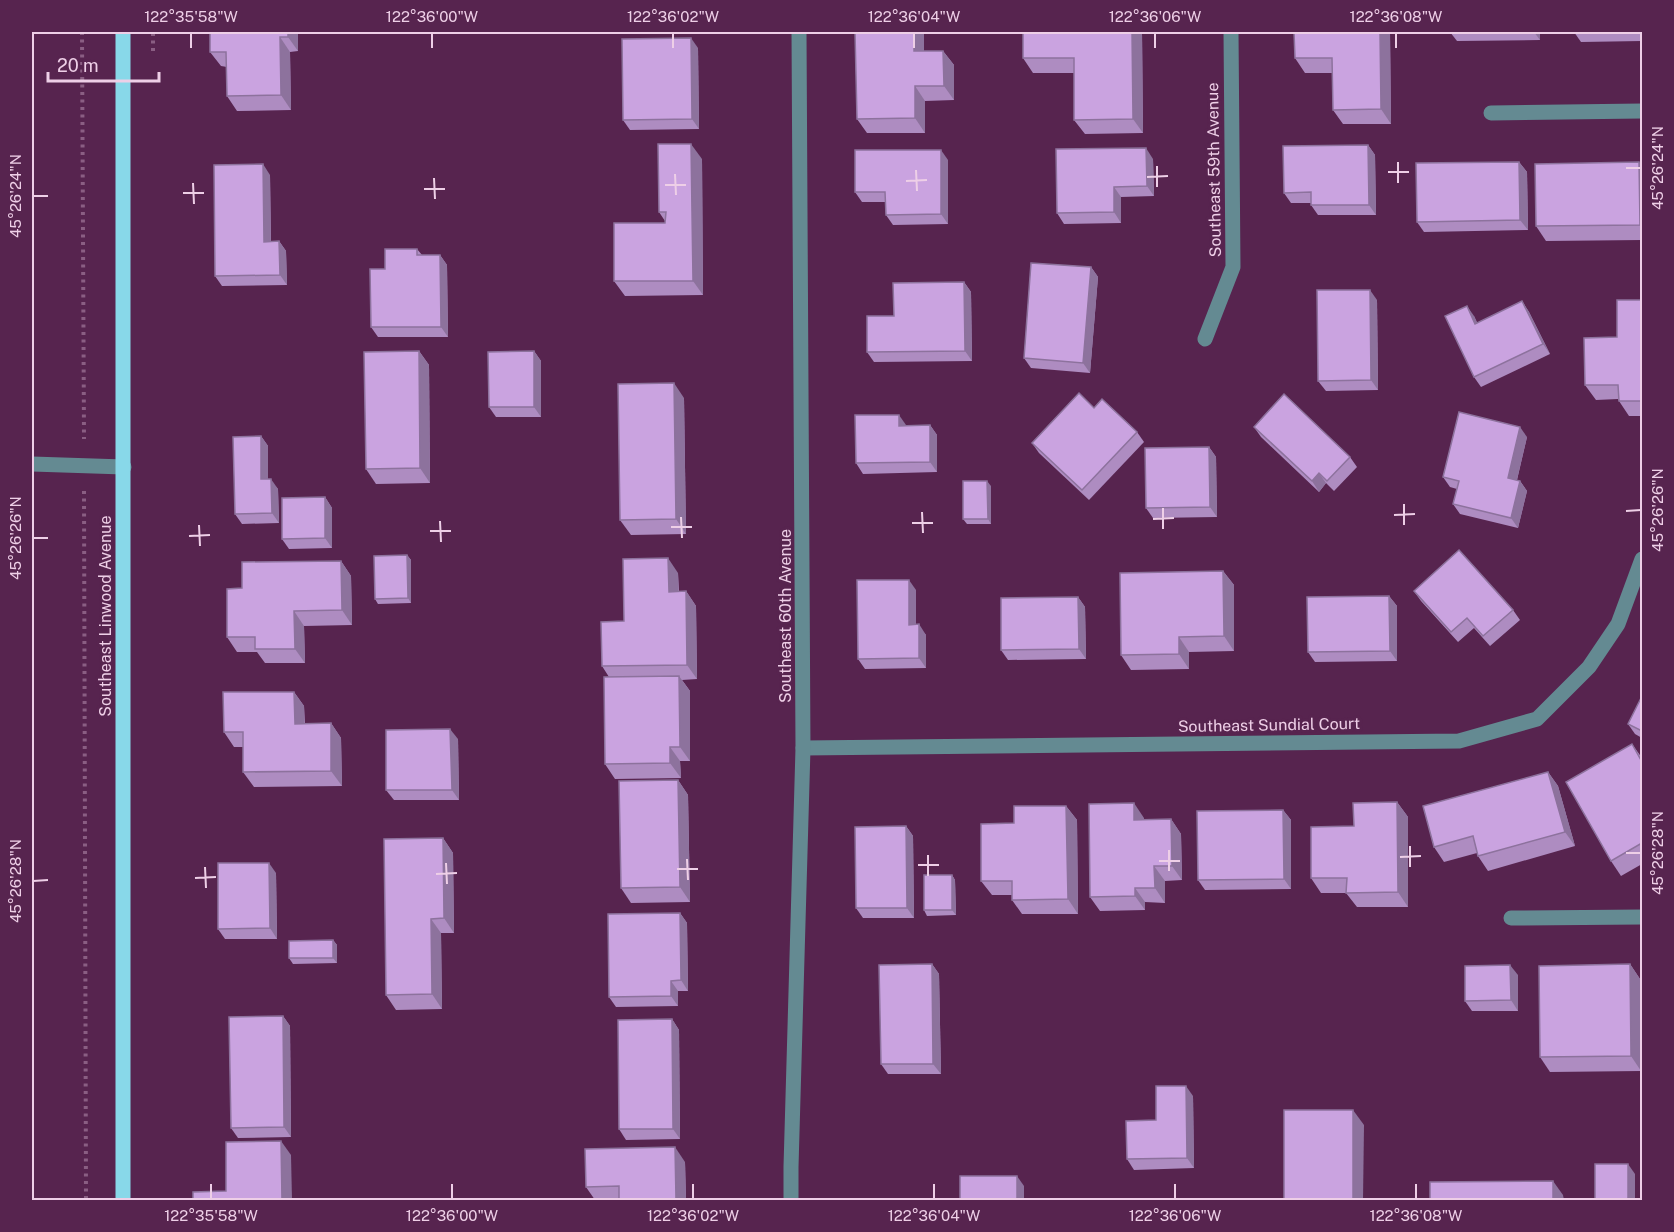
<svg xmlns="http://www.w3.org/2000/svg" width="1674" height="1232" font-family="'Public Sans',sans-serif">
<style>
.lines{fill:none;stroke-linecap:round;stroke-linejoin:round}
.path{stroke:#8a5e83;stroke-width:4;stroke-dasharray:3 4.5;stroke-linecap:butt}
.minor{stroke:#648a92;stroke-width:15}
.major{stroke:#88d8e9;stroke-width:15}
.wall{fill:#ae8cc1}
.shaded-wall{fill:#8d729d}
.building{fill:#caa3e0;stroke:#8d729d;stroke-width:1.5}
.ticks{fill:none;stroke:#eecfe7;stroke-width:2}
.labels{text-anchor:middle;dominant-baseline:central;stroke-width:6;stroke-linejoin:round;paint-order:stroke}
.street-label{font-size:16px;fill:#eecfe7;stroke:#57244f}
.neatline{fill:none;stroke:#eecfe7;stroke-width:2}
.ticks-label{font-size:15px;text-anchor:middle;fill:#eecfe7}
</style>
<rect width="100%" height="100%" fill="#57244f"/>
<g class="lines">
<!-- path -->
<g class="path">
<path d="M82,32L84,439"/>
<path d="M153,51V32"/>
<path d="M84,491L86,1200"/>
</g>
<!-- minor -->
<g class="minor">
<path d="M1491,113L1642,111"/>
<path d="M1205,339L1233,267L1231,32"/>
<path d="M32,464L124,467"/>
<path d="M803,748L1459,741L1537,719L1589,667L1618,624L1642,559"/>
<path d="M1511,918L1642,917"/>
<path d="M791,1200V1167L803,748L799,32"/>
</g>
<!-- major -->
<path class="major" d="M123,1200V32"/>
</g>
<!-- wall -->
<g class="wall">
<path d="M298,32V51L290,52L291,110L237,111L227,96V67L221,66L210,52Z"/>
<path d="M855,32H924V51H943L954,65V100L925,101V133H867L857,119Z"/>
<path d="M1023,32H1142L1143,133L1085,134L1074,120V73H1033L1023,58Z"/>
<path d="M1294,32H1390L1391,124H1343L1333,110L1332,73H1305L1295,58Z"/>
<path d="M1450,32H1540V40L1457,41Z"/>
<path d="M1574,32H1642V41L1581,42Z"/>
<path d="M698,48L699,129L630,130L623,120Z"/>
<path d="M1368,145L1375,155L1376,215H1318L1311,205V203H1291L1284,193Z"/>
<path d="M702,159L703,295L625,296L614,281L665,223V221L659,212Z"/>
<path d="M1153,159L1154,196L1121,197V223L1064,224L1057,213Z"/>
<path d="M948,160V224L893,225L886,215L885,202H862L855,192Z"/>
<path d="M1519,162L1527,172L1528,230L1424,232L1417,222Z"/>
<path d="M1639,162L1642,168V240L1546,241L1536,226Z"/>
<path d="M270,175L271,241H279L286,251L287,285L222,286L215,276Z"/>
<path d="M417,249L422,255H440L447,265L448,337H378L371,327L385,269Z"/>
<path d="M1091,267L1098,277L1090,373L1031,368L1024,358Z"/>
<path d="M964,282L971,292L972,361L874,362L867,352L894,316Z"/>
<path d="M1377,300L1378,390L1326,391L1318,381Z"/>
<path d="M1642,300V416H1629L1619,401L1618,399L1596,400L1585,385Z"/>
<path d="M1522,301L1529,312L1550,354L1481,387L1474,377V316L1477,323Z"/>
<path d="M419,351L429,365L430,483L376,484L366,469Z"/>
<path d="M534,351L541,361V417H496L489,407Z"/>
<path d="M684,398L686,534L631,535L620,520Z"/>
<path d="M906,425V426L930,425L937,435V472L863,474L856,463Z"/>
<path d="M1254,427L1350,457L1357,467L1334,491L1326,483L1319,492L1261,437Z"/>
<path d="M1137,432L1144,442L1089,500L1039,453L1032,443Z"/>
<path d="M261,436L268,446V479L278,489L279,523L242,524L235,514Z"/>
<path d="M1527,437L1517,480L1520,481L1527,491L1518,528L1460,514L1453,504L1457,489L1450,487L1443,477Z"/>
<path d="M1209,447L1216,457L1217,517L1153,518L1146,508Z"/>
<path d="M991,486V524H967L963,519Z"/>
<path d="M325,497L332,508V548L289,549L282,539Z"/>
<path d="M407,555L411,560V603L378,604L375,599Z"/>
<path d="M341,561L351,576L352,625L304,626L305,663H265L257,652H237L227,637L242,588Z"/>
<path d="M1223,571L1234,585V651L1189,652V669L1131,670L1121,655Z"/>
<path d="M678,573L679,591H686L696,606L697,679L682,680L690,691V761H680L681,778L615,779L605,764L609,677L602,666L624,621Z"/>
<path d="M916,590V624L926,635V668L865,669L858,659Z"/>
<path d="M1414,591L1513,610L1520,620L1490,646L1474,628L1458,642L1421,601Z"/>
<path d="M1389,596L1397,606V661L1315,662L1308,652Z"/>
<path d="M1078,597L1085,607L1086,659L1008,660L1001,650Z"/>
<path d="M294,692L304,706L305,724L331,723L341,738L342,786L254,787L243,772V747H234L224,732Z"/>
<path d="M1642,696V738L1635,734L1628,724Z"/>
<path d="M458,739L459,800H394L386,790Z"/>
<path d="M1632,744L1642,758V864L1621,876L1611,861Z"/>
<path d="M1548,772L1558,786L1575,846L1488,871L1478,856L1477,853L1444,862L1434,847Z"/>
<path d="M678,780L688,795L690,902L631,903L621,888Z"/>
<path d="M1397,802L1408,817V907H1357L1346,893H1321L1311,878L1354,826Z"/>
<path d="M1066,806L1077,820L1078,914H1022L1012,900V895H992L981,881Z"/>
<path d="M1283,810L1291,820V889L1205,890L1198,880Z"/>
<path d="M1144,818V820L1171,819L1181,834L1182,880L1165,881V903L1145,902V910L1100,911L1090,897Z"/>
<path d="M906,826L913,836L914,918H863L856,908Z"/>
<path d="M443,838L453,853L454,933H441L442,1009L396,1010L386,995Z"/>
<path d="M276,873L277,939H225L218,929Z"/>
<path d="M952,875L955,880L956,915L927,916L924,910Z"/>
<path d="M680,913L687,923L688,991H678V1006L616,1007L609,997Z"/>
<path d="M333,940L337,945V963L293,964L289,958Z"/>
<path d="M932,964L939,974L941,1074H888L881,1064Z"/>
<path d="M1630,964L1640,979L1641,1071L1550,1072L1540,1057Z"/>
<path d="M1518,975V1011H1472L1465,1001Z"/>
<path d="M283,1016L290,1026L291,1137L238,1138L231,1128Z"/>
<path d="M672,1019L679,1030L680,1139L626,1140L619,1129Z"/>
<path d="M1193,1096L1194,1168L1134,1170L1127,1159Z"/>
<path d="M685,1162L686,1200H595L586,1187Z"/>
</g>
<!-- shaded-wall -->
<g class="shaded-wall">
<path d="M288,32H298V51L288,37Z"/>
<path d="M914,32H924V66L914,51Z"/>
<path d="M1132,32H1142L1143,133L1133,119Z"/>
<path d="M1380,32H1390L1391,124L1381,109Z"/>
<path d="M1534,32H1540V40Z"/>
<path d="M280,37L290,52L291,110L281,95Z"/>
<path d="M691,38L698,48L699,129L692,119Z"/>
<path d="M943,51L954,65V100L944,86Z"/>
<path d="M915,86L925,101V133L915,118Z"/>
<path d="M691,144L702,159L703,295L693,281Z"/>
<path d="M1368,145L1375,155L1376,215L1369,205Z"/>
<path d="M1146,148L1153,159L1154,196L1147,186Z"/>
<path d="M941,150L948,160V224L941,214Z"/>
<path d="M1519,162L1527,172L1528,230L1520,220Z"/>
<path d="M1639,162L1642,168V229L1640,225Z"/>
<path d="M263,164L270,175L271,252L264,242Z"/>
<path d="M1114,187L1121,197V223L1114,212Z"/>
<path d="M279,241L286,251L287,285L280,275Z"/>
<path d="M440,255L447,265L448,337L441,327Z"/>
<path d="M1091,267L1098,277L1090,373L1083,363Z"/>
<path d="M964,282L971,292L972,361L965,351Z"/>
<path d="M1370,290L1377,300L1378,390L1371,380Z"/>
<path d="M1522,301L1529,312L1550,354L1543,344Z"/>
<path d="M1467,306L1474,316L1483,334L1475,324Z"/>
<path d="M419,351L429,365L430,483L420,468Z"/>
<path d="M534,351L541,361V417L534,407Z"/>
<path d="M674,383L684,398L686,534L676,519Z"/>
<path d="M899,415L906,425V436L899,426Z"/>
<path d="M930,425L937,435V472L930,462Z"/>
<path d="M1520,427L1527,437L1515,488L1508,478Z"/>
<path d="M261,436L268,446V490L261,479Z"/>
<path d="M1209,447L1216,457L1217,517L1210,507Z"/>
<path d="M1319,473L1326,483L1319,492L1312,481Z"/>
<path d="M271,479L278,489L279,523L272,513Z"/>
<path d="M987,481L991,486V524L988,519Z"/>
<path d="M1520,481L1527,491L1518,528L1511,518Z"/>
<path d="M325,497L332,508V548L325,538Z"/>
<path d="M407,555L411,560V603L408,598Z"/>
<path d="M668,558L678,573L679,606L669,592Z"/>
<path d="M341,561L351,576L352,625L342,610Z"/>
<path d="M1223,571L1234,585V651L1224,636Z"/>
<path d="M909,580L916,590V635L909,625Z"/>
<path d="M686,591L696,606L697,679L687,665Z"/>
<path d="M1389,596L1397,606V661L1390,651Z"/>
<path d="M1078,597L1085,607L1086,659L1079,649Z"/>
<path d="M294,611L304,626L305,663L295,649Z"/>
<path d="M919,624L926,635V668L919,658Z"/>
<path d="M1179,637L1189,652V669L1179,654Z"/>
<path d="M679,676L690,691V761L680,747Z"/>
<path d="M294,692L304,706L305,738L295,724Z"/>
<path d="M331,723L341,738L342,786L331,771Z"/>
<path d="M450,729L458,739L459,800L452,790Z"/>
<path d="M670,747L680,761L681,778L670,763Z"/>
<path d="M1548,772L1558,786L1575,846L1565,832Z"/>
<path d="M678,780L688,795L690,902L680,887Z"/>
<path d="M1397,802L1408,817V907L1398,892Z"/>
<path d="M1134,803L1144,818V835L1134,820Z"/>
<path d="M1066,806L1077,820L1078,914L1068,899Z"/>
<path d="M1283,810L1291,820V889L1284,879Z"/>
<path d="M1171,819L1181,834L1182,880L1172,866Z"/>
<path d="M906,826L913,836L914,918L907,908Z"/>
<path d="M443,838L453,853L454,933L444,918Z"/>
<path d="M269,863L276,873L277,939L270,928Z"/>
<path d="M1154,866L1165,881V903L1155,888Z"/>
<path d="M952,875L955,880L956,915L952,910Z"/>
<path d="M1135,888L1145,902V910L1135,896Z"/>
<path d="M680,913L687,923L688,991L681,980Z"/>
<path d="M431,919L441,933L442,1009L432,994Z"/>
<path d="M333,940L337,945V963L333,958Z"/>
<path d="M932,964L939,974L941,1074L933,1064Z"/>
<path d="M1630,964L1640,979L1641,1071L1631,1056Z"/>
<path d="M1510,965L1518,975V1011L1511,1000Z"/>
<path d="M671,981L678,991V1006L671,996Z"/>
<path d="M283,1016L290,1026L291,1137L284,1127Z"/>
<path d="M672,1019L679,1030L680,1139L673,1129Z"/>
<path d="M1186,1086L1193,1096L1194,1168L1187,1158Z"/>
<path d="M1353,1110L1364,1125L1363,1200H1353Z"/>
<path d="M281,1141L291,1155L292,1200H282Z"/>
<path d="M675,1147L685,1162L686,1200H676Z"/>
<path d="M1628,1164L1635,1174V1200H1628Z"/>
<path d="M1017,1176L1024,1186V1200H1017Z"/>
<path d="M1553,1181L1563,1195L1564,1200H1553Z"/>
</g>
<!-- building -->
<g class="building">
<path d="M210,32H288V37H280L281,95L227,96L226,52H210Z"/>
<path d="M855,32H914V51H943L944,86H915V118L857,119Z"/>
<path d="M1023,32H1132L1133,119L1074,120V58H1023Z"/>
<path d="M1294,32H1380L1381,109L1333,110L1332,58H1295Z"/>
<path d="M691,38L692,119L623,120L622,39Z"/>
<path d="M658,144H691L693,281H614V223H665L666,212H659Z"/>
<path d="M1368,145L1369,205H1311V192L1284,193L1283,146Z"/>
<path d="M1146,148L1147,186L1114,187V212L1057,213L1056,149Z"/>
<path d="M855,150H941V214L886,215L885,192H855Z"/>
<path d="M1519,162L1520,220L1417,222L1416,163Z"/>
<path d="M1639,162L1640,225L1536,226L1535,164Z"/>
<path d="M263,164L264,242L279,241L280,275L215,276L214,165Z"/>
<path d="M385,249H417V255H440L441,327H371L370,269H385Z"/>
<path d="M1031,263L1091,267L1083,363L1024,358Z"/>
<path d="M964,282L965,351L867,352V316H894L893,283Z"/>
<path d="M1317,290H1370L1371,380L1318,381Z"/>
<path d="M1617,300H1642V401H1619L1618,385H1585L1584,338L1617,337Z"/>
<path d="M1522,301L1543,344L1474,377L1445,316L1467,306L1475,324Z"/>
<path d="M419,351L420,468L366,469L364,352Z"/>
<path d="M534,351V407H489L488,352Z"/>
<path d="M674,383L676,519L620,520L618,384Z"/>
<path d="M1079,393L1094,408L1102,399L1137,432L1082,490L1032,443Z"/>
<path d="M1284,394L1350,457L1327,481L1319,473L1312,481L1254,427Z"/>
<path d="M1459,412L1520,427L1508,478L1520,481L1511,518L1453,504L1459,481L1443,477Z"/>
<path d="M855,415H899V426L930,425V462L856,463Z"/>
<path d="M261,436V479H271L272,513L235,514L233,437Z"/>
<path d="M1209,447L1210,507L1146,508L1145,448Z"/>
<path d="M963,481H987L988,519H963Z"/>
<path d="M325,497V538L282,539V498Z"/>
<path d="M1459,550L1513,610L1483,636L1467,618L1451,632L1414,591Z"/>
<path d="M407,555L408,598L375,599L374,556Z"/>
<path d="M668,558L669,592L686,591L687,665L602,666L601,622L624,621L623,559Z"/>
<path d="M341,561L342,610L294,611L295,649H255V637H227V589L242,588V562Z"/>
<path d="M1223,571L1224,636L1179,637V654L1121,655L1120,573Z"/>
<path d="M857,580H909V625L919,624V658L858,659Z"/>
<path d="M1389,596L1390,651L1308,652L1307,597Z"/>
<path d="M1078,597L1079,649L1001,650V598Z"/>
<path d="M679,676L680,747H670V763L605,764L604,677Z"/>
<path d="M223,692H294L295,724L331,723V771L243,772V732H224Z"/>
<path d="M1642,696V731L1628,724Z"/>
<path d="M450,729L452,790H386V730Z"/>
<path d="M1632,744L1642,762V843L1611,861L1566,782Z"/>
<path d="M1548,772L1565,832L1478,856L1473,836L1434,847L1423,806Z"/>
<path d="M678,780L680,887L621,888L619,781Z"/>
<path d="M1397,802L1398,892L1346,893L1347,878H1311V827L1354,826L1353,803Z"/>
<path d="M1134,803V820L1171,819L1172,866H1154L1155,888H1135V896L1090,897L1089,804Z"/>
<path d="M1014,806H1066L1068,899L1012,900V881H981V824L1014,823Z"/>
<path d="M1283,810L1284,879L1198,880L1197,811Z"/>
<path d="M906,826L907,908H856L855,827Z"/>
<path d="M443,838L444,918L431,919L432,994L386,995L384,839Z"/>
<path d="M218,863H269L270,928L218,929Z"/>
<rect x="924" y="875" width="28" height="35"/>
<path d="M680,913L681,980L671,981V996L609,997L608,914Z"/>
<path d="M333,940V958H289V941Z"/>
<path d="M932,964L933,1064H881L879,965Z"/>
<path d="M1630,964L1631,1056L1540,1057L1539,966Z"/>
<path d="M1510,965L1511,1000L1465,1001V966Z"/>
<path d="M283,1016L284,1127L231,1128L229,1017Z"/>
<path d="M672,1019L673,1129H619L618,1020Z"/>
<path d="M1156,1086H1186L1187,1158L1127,1159L1126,1121L1156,1120Z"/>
<rect x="1284" y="1110" width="69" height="90"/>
<path d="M281,1141L282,1200H193V1192L226,1191V1142Z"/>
<path d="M675,1147L676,1200H619V1186L586,1187L585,1149Z"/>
<rect x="1595" y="1164" width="33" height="36"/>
<rect x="960" y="1176" width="57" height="24"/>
<path d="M1553,1181V1200H1430V1182Z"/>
</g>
<!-- ticks -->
<path class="ticks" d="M191,33V48M432,33V48M673,33V48M914,33V48M1155,33V48M1396,33V48M1398,162V183M1157,166V187M1626,168H1641M916,170L917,191M1388,172H1409M675,174L676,195M1147,177L1168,176M434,178L435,199M906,181L927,180M193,183L194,204M665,185H686M424,189H445M183,193H204M33,196H48M1404,504V525M1163,508V529M1626,511L1641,510M922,512L923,533M1394,515L1415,514M681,517L682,538M1153,519L1174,518M440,521L441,542M912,523H933M199,525L200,546M671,527H692M430,531H451M189,536L210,535M33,538H48M1410,846V867M1169,850V871M1626,853H1641M928,855V876M1400,857L1421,856M687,859L688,880M1159,861H1180M446,863L447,884M918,865H939M205,867L206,888M677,869H698M436,874L457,873M195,878L216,877M33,881L48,880M211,1184V1199M452,1184V1199M693,1184V1199M934,1184V1199M1175,1184V1199M1416,1184V1199"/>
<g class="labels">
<!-- street labels -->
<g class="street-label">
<text transform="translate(1214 170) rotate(-91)">Southeast 59th Avenue</text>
<text transform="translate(105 616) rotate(-90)">Southeast Linwood Avenue</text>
<text transform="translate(785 616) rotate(-90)">Southeast 60th Avenue</text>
<text transform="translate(1269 725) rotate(-1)">Southeast Sundial Court</text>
</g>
</g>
<!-- border -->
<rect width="1674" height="1232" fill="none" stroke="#57244f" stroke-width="66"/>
<!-- scale -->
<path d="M48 72v9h111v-9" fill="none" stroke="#eecfe7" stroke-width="3"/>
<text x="57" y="72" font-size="18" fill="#eecfe7" stroke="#57244f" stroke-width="4.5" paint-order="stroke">20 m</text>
<rect x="33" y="33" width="1608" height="1166" class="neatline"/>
<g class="ticks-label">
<text x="191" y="22">122°35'58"W</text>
<text x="432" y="22">122°36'00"W</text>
<text x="673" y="22">122°36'02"W</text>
<text x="914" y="22">122°36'04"W</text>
<text x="1155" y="22">122°36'06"W</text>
<text x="1396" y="22">122°36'08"W</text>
<text transform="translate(1658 168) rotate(-90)" y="5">45°26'24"N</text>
<text transform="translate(16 196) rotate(-90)" y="5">45°26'24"N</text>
<text transform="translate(1658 510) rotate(-90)" y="5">45°26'26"N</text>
<text transform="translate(16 538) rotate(-90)" y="5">45°26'26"N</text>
<text transform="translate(1658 853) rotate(-90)" y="5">45°26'28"N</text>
<text transform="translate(16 881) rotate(-90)" y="5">45°26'28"N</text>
<text x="211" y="1221">122°35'58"W</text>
<text x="452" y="1221">122°36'00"W</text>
<text x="693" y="1221">122°36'02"W</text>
<text x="934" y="1221">122°36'04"W</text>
<text x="1175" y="1221">122°36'06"W</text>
<text x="1416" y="1221">122°36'08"W</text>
</g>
</svg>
